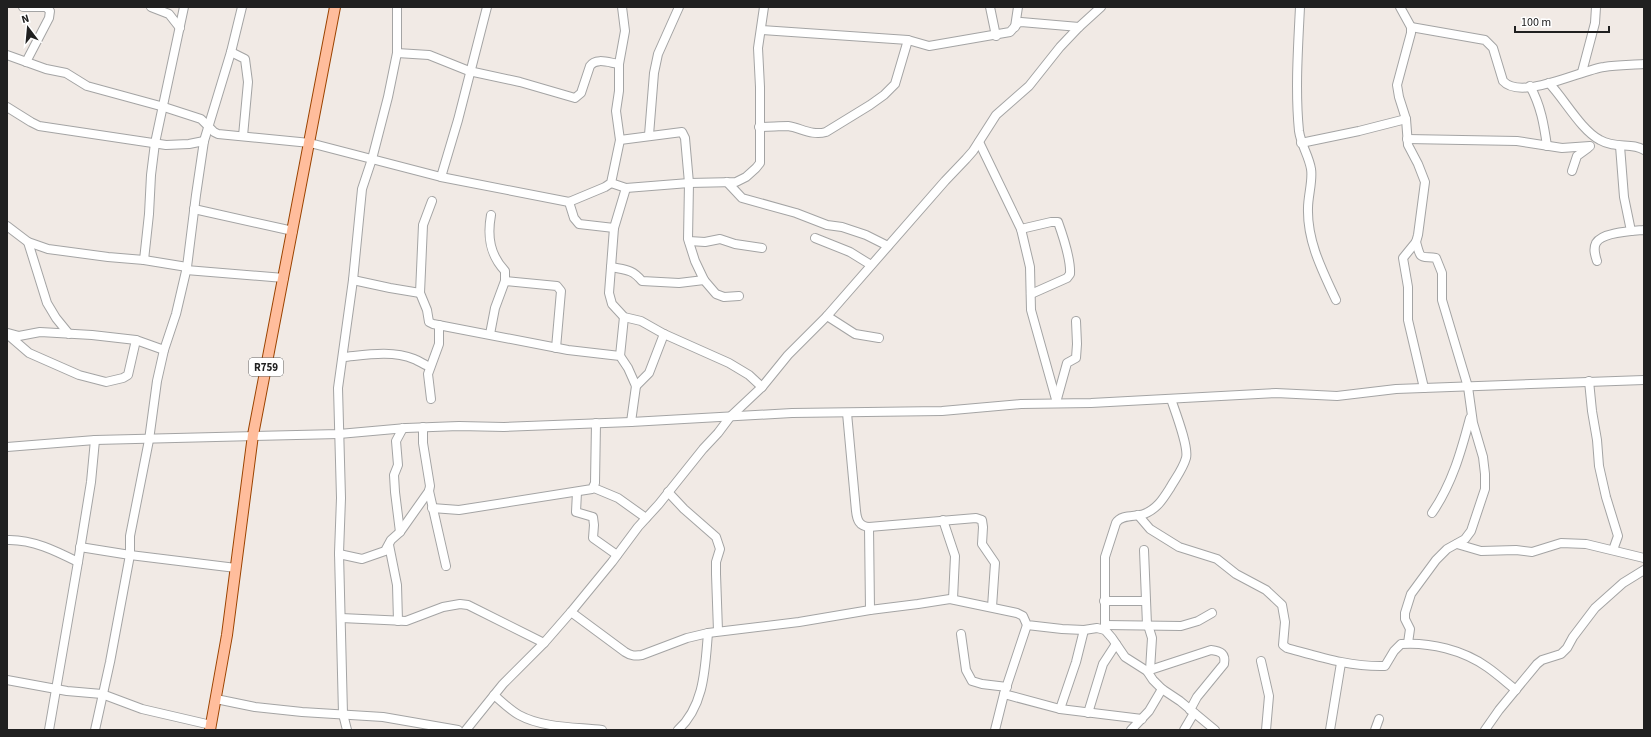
<svg xmlns="http://www.w3.org/2000/svg" width="1651" height="737" font-family="'Source Sans 3',sans-serif">
<style>
.lines{fill:none;stroke-linecap:round;stroke-linejoin:round}
.minor-casing{stroke:#a4a4a4;stroke-width:10}
.major-casing{stroke:#9b4300;stroke-width:12}
.minor{stroke:#fff;stroke-width:8}
.major{stroke:#ffbd9c;stroke-width:10}
.labels{text-anchor:middle;dominant-baseline:central;stroke-width:3;stroke-linejoin:round;paint-order:stroke}
.shield{fill:#fff;stroke:#636363;stroke-width:1}
.shield-label{font-size:11px;font-weight:bold;fill:#202020}
</style>
<rect width="100%" height="100%" fill="#f1eae5"/>
<g class="lines">
<!-- minor casing -->
<g class="minor-casing">
<g id="minor">
<path d="M23,7H46L50,11L49,18L26,62"/>
<path d="M151,7L169,14L180,28"/>
<path d="M990,7L996,36"/>
<path d="M1300,7C1298,48 1295,91 1299,131C1301,145 1309,156 1311,169C1313,180 1308,196 1308,208C1307,241 1322,270 1336,300"/>
<path d="M1400,7L1411,27V33L1397,85L1399,97L1406,119L1408,145L1418,164L1425,182L1418,235L1416,242L1403,258L1408,287V320L1424,388"/>
<path d="M1015,27L1018,7"/>
<path d="M1411,27L1485,40L1493,48L1503,81C1521,101 1581,70 1604,67C1617,65 1631,65 1644,64"/>
<path d="M761,30L908,40L929,46L1010,32L1018,23L1021,22L1079,27"/>
<path d="M231,52L245,59L248,82L243,136"/>
<path d="M397,53L429,55L469,71L520,82L575,98L581,93L590,66C596,57 610,63 619,64"/>
<path d="M7,55L46,69L66,73L87,86L164,107L201,119L214,132L218,134L310,143L441,177L569,202L605,187L611,183L620,140L616,111L619,91V64L625,31L622,7"/>
<path d="M1582,72L1595,23L1596,7"/>
<path d="M1549,83C1565,100 1581,130 1600,140C1615,149 1633,142 1644,150"/>
<path d="M1530,86C1541,106 1544,125 1547,146"/>
<path d="M7,107L31,122L39,126L166,145L189,144L204,141"/>
<path d="M759,127C769,127 779,126 788,126C801,128 812,136 826,132L870,105L884,95L895,84L908,40"/>
<path d="M649,135L654,73L658,54L679,7"/>
<path d="M1407,139L1517,141L1562,148L1590,146"/>
<path d="M620,140L682,132L685,138L689,183L688,239L695,261L704,280L716,294L724,297L739,296"/>
<path d="M979,142L1021,229L1030,267L1031,310L1057,403"/>
<path d="M1301,143L1359,131L1406,119"/>
<path d="M1620,146L1624,197L1631,231"/>
<path d="M1572,171L1577,156L1588,148"/>
<path d="M441,177L458,120L487,7"/>
<path d="M727,182L742,198L796,213L827,225L842,227L866,235L888,246"/>
<path d="M611,183L626,188L689,183L736,182L746,177L756,168L760,163V87L758,48L764,7"/>
<path d="M626,188L614,228L609,293L612,304L624,317L641,321L664,334L729,363L749,375L762,387"/>
<path d="M432,201L423,225L420,293L427,310L429,322L433,324L568,350L620,356L628,368L636,386L631,422"/>
<path d="M569,202L574,218L579,224L614,228"/>
<path d="M194,209L293,231"/>
<path d="M7,226L28,242L48,249L108,257L144,260L187,267"/>
<path d="M1021,229L1051,222H1058C1063,236 1071,259 1070,274L1067,278L1031,294"/>
<path d="M815,238L850,252L871,265"/>
<path d="M689,241L705,242L720,239L735,244L762,248"/>
<path d="M28,242L47,303L56,318L69,334"/>
<path d="M144,260L149,214L151,175L155,143L184,7"/>
<path d="M1597,261C1595,255 1593,249 1596,243C1602,232 1633,231 1644,230"/>
<path d="M611,267C626,270 632,269 642,281L679,283L704,280"/>
<path d="M186,270L284,278"/>
<path d="M353,280L390,288L420,293"/>
<path d="M505,281L557,286L561,291L556,348"/>
<path d="M827,316L855,334L879,338"/>
<path d="M8,333L19,336L40,332L92,335L136,340L164,350"/>
<path d="M7,334L29,353L79,375L106,382L123,378L128,375L136,340"/>
<path d="M490,334L495,308L505,281V271C490,255 487,237 491,215"/>
<path d="M620,356L624,317"/>
<path d="M343,357C365,355 392,350 414,359C419,361 425,365 430,367"/>
<path d="M1589,381L1592,411L1597,440L1599,466L1606,497L1618,536L1613,550"/>
<path d="M636,386L649,373L664,334"/>
<path d="M431,399L428,374L439,344V325"/>
<path d="M1057,399L1067,363L1076,358L1077,344L1076,321"/>
<path d="M847,413L856,511C857,520 859,526 869,527L976,518L982,520L983,527L982,544L995,563L992,607"/>
<path d="M7,447L95,440L339,434L406,428L459,426L504,427L631,422L792,413L942,411L1021,404L1091,403L1276,393L1337,396L1396,389L1644,380"/>
<path d="M594,488L618,498L646,518"/>
<path d="M429,491L446,566"/>
<path d="M577,492L576,512L593,517L594,525L593,538L617,555"/>
<path d="M668,492L684,509L716,537L720,549L716,562V574L718,631"/>
<path d="M432,508L459,510L592,489L595,483L596,423"/>
<path d="M1432,513C1452,484 1461,452 1470,418"/>
<path d="M1138,515L1150,529L1179,547L1217,559L1236,574L1266,590L1282,605L1285,622L1283,645L1287,648C1320,657 1350,667 1385,666L1394,651L1401,644C1430,642 1463,650 1487,667C1497,674 1506,682 1516,690"/>
<path d="M943,520L955,556L953,599"/>
<path d="M869,527L870,610"/>
<path d="M400,532L395,492L394,475L398,465L396,441L403,428"/>
<path d="M7,540C32,539 56,551 78,562"/>
<path d="M1457,544L1481,551L1516,550L1532,552L1561,543L1586,544L1644,558"/>
<path d="M389,545L397,585L398,621"/>
<path d="M80,547L130,555L236,568"/>
<path d="M1144,550L1147,625"/>
<path d="M339,554L362,559L385,551L391,540L400,532L429,491L430,486L423,443V427"/>
<path d="M1104,601H1145"/>
<path d="M571,612L625,652C631,656 635,656 642,655L687,638L708,633L799,622L870,610L918,604L950,599L1017,613L1023,616L1027,625L1062,629L1084,630L1097,628L1105,630L1112,638L1125,657L1147,671L1153,680L1162,689L1180,701L1215,730"/>
<path d="M341,618L406,621L443,607L460,604L468,605L544,643"/>
<path d="M1105,625L1181,626L1198,621L1212,613"/>
<path d="M1148,625L1152,638L1150,670"/>
<path d="M1105,630V557L1116,523C1121,514 1136,517 1144,514C1157,509 1163,499 1170,488C1175,479 1183,469 1186,458C1189,447 1175,411 1171,399"/>
<path d="M961,634L966,670L972,681L982,684L1007,687"/>
<path d="M1408,643L1410,629L1405,619V613L1411,594L1436,560L1447,549L1465,539L1471,531L1485,489V474L1483,457L1473,423L1468,387L1442,300V273L1436,258C1419,256 1421,260 1416,242"/>
<path d="M1261,661L1269,696L1266,730"/>
<path d="M1147,671L1211,650C1221,651 1226,654 1224,664L1197,697L1190,710"/>
<path d="M7,680L67,691L102,694L142,709L211,725"/>
<path d="M1004,694L1060,709L1142,719"/>
<path d="M494,695C502,702 510,710 519,715C543,728 575,727 602,730"/>
<path d="M216,699L255,707L302,712L383,717L458,730"/>
<path d="M1060,709L1076,662L1084,630"/>
<path d="M1088,713L1103,664L1116,644"/>
<path d="M49,730L78,562L91,482L95,440"/>
<path d="M95,730L110,662L130,555V536L149,440L157,381L164,350L176,314L187,267L196,195L204,141L231,52L242,7"/>
<path d="M347,730L343,714L339,553L341,498L338,388L353,280L362,189L372,159L388,97L397,53V7"/>
<path d="M466,730L503,684L544,643L571,612L612,562L638,527L659,504L703,449L718,433L730,417L762,387L788,355L827,316L945,181L966,159L973,151L996,115L1029,86L1060,47L1079,27L1101,7"/>
<path d="M678,730C705,705 705,667 708,633"/>
<path d="M995,730L1004,694L1027,625"/>
<path d="M1131,730L1149,711L1162,689"/>
<path d="M1184,730L1194,713"/>
<path d="M1330,730L1341,663"/>
<path d="M1375,730L1379,719"/>
<path d="M1485,730L1499,710L1537,664L1542,660L1561,654L1567,648L1573,637L1595,608L1623,583L1644,570"/>
</g>
</g>
<!-- major casing -->
<g class="major-casing">
<path id="major" d="M210,730L227,635L253,435L335,7"/>
</g>
<!-- minor -->
<use href="#minor" class="minor"/>
<!-- major -->
<use href="#major" class="major"/>
</g>
<g class="labels">
<!-- shield labels -->
<rect class="shield" x="249" y="358" width="34" height="18" rx="3"/>
<g class="shield-label">
<text x="266" y="367">R759</text>
</g>
</g>
<!-- border -->
<rect width="1651" height="737" fill="none" stroke="#202020" stroke-width="16"/>
<!-- north arrow -->
<g transform="translate(28 28) rotate(344)" stroke="#ffffff" stroke-width="3" paint-order="stroke">
<path d="M0-3L7 15L0 10L-7 15Z" fill="#202020"/>
<text y="-6" font-size="11" font-weight="bold" text-anchor="middle" fill="#202020">N</text>
</g>
<!-- scale -->
<path d="M1515 26v6h94v-6" fill="none" stroke="#202020" stroke-width="2"/>
<text x="1521" y="26" font-size="12" fill="#202020" stroke="#ffffff" stroke-width="3" paint-order="stroke">100 m</text>
</svg>
